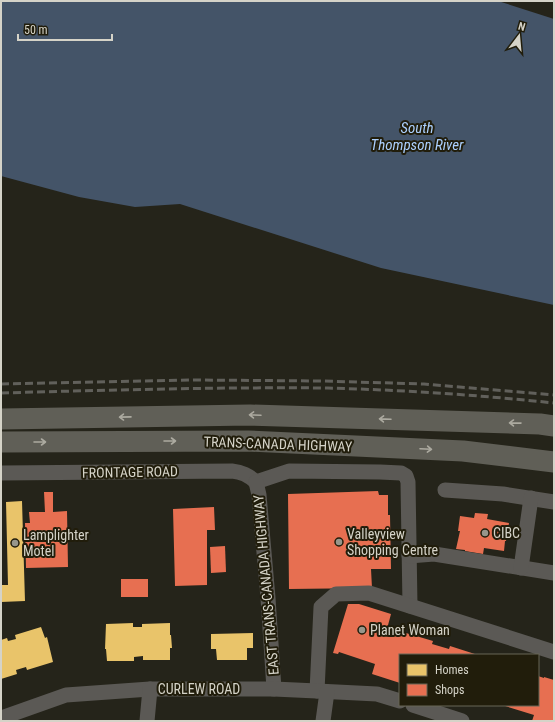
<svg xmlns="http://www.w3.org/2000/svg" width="555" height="722" font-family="'Roboto Condensed',sans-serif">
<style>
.water{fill:#445468}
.homes{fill:#e9c46a}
.shops{fill:#e76f51}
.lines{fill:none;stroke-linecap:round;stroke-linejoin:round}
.minor{stroke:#5b5955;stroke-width:15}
.highway{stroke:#605f57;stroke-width:21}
.rail{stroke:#61605b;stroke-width:3;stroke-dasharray:8 4;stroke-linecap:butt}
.oneway{stroke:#acaaa0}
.poi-dot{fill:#97968b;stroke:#211d0b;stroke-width:1.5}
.labels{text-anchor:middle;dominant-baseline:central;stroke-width:4;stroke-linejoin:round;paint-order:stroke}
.street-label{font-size:14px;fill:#d5d3c8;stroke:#211d0b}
.poi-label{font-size:14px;fill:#d5d3c8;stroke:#211d0b;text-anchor:start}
.water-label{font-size:15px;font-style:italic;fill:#abcffd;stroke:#211d0b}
</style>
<rect width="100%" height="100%" fill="#25241a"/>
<!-- water -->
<path class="water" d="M1,1H498L554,19V305L381,268L180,204L135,207L79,197L1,176Z"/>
<!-- homes -->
<g class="homes">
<path d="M22,501L25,601L1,602V585H8L6,502Z"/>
<path d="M133,623V627H142V624L170,623V635H171L172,648H170V660H143V656L134,657V661H107L106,649H105L106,624Z"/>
<path d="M41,627L45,638L47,637L53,662L27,670L26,667L16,670L17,674L1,679V640L7,638L8,641L16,639L15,635Z"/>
<path d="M253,633V648H247V660H217L216,649H211V634Z"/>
</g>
<!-- shops -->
<g class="shops">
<path d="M378,491L379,495H388V515H390L391,569H371L372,588L289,589L288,494Z"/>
<path d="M44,492H53V512L67,511L68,567L26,568L25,523H30L29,512H45Z"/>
<path d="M214,507L215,530H207V585L175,586L173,509Z"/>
<path d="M475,513L488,514L487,519L509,523L506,541H505L504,551L484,548L483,554L465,551V550L456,549L460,531H458L460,516L474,518Z"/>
<path d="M225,546L226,572L211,573L210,547Z"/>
<rect x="121" y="579" width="27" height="18"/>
<path d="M348,604H359L391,614L387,629L396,632V633L405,636L406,633L433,641L432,644L449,649L450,646L478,655H400V683L372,674L375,664L339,652L338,654L333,653Z"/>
<path d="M538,676L544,678V677L554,680V721H532L534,715L502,705H538Z"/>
</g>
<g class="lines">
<!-- minor -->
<g class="minor">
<path d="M1,473L232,471C242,472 248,475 256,482"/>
<path d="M256,482L289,471L380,472L401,473L406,476L408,482L410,606"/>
<path d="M256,482L259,495L268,598L274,689"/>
<path d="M445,490L503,494L554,502"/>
<path d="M409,556L434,554L554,573"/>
<path d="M521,568L531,498"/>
<path d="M317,691L321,607L336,594L369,593L554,652"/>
<path d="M413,705L462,721"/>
<path d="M1,718L66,695L150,689H274L317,691L377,694L400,701"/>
<path d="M147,721L150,689"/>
<path d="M323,721L327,692"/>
</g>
<!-- highway -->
<g class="highway">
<path d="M1,419L250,415L540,424L554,426"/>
<path d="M1,442L248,441L463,451L554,462"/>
</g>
<!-- rail -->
<g class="rail">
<path d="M1,384L195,380L322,381L424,384L554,395"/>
<path d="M1,393C110,390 219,387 328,388C403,390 479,395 554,403"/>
</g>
</g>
<!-- one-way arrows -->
<defs><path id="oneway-shaft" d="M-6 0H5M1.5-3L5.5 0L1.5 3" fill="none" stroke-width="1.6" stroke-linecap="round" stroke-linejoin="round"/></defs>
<g class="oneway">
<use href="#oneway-shaft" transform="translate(255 415) rotate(-178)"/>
<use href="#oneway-shaft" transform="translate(125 417) rotate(179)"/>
<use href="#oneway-shaft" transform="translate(385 419) rotate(-178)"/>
<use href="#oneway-shaft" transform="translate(515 423) rotate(-179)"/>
<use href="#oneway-shaft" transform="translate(170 441)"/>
<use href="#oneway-shaft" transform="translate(40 442)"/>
<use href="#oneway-shaft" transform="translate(426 449) rotate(3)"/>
</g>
<!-- markers -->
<g class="poi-dot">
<circle cx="485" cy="533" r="4"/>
<circle cx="339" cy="542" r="4"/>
<circle cx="15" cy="543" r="4"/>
<circle cx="362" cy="630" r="4"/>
</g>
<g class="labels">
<!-- street labels -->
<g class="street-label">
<text transform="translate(278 444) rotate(2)">TRANS-CANADA HIGHWAY</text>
<text transform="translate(130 472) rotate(-1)">FRONTAGE ROAD</text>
<text transform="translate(266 585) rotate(-95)">EAST TRANS-CANADA HIGHWAY</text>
<text x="199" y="689">CURLEW ROAD</text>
</g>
<!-- poi labels -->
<g class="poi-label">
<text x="493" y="533">CIBC</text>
<text x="347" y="534">Valleyview<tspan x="347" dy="16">Shopping Centre</tspan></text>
<text x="23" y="535">Lamplighter<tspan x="23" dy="16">Motel</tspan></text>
<text x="370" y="630">Planet Woman</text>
</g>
<!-- water labels -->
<g class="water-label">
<text x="417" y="128">South<tspan x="417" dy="17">Thompson River</tspan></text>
</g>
</g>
<!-- border -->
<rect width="555" height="722" fill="none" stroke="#d5d3c8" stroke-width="4"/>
<!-- legend -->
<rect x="399" y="654" width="140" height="52" fill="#211d0b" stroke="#696657"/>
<rect x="407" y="664" width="20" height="12" fill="#e9c46a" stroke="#696657"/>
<text x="435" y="674" font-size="12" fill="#d5d3c8">Homes</text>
<rect x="407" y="684" width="20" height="12" fill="#e76f51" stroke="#696657"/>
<text x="435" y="694" font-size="12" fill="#d5d3c8">Shops</text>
<!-- north arrow -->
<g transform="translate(519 36) rotate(16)" stroke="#211d0b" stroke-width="3" paint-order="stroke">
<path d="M0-3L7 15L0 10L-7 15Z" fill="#d5d3c8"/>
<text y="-6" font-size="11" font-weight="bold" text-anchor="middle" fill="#d5d3c8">N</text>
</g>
<!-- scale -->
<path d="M18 34v6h94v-6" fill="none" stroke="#d5d3c8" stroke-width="2"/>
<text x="24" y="34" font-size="12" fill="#d5d3c8" stroke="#211d0b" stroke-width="3" paint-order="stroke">50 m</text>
</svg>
